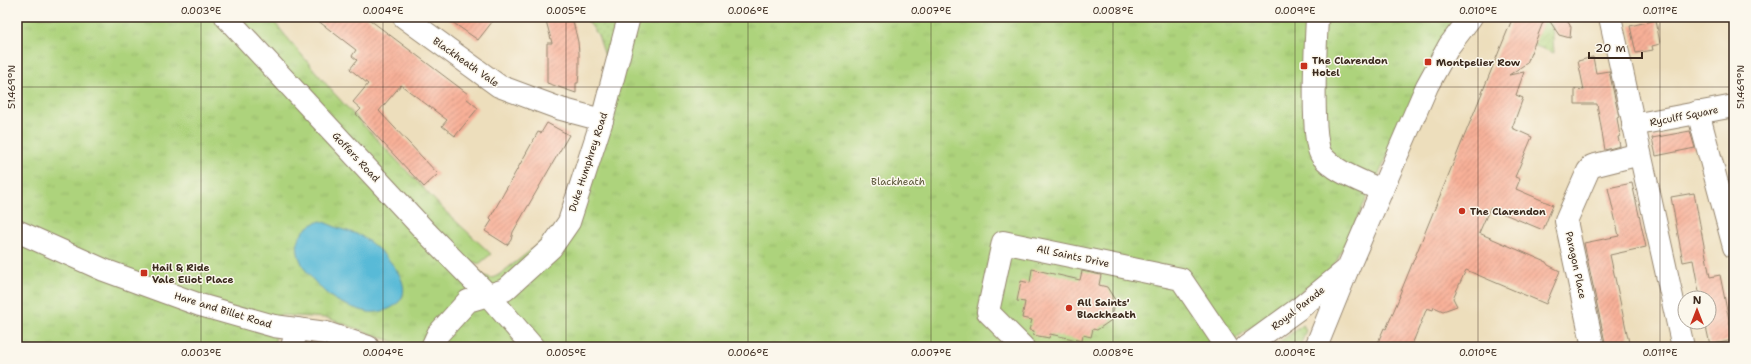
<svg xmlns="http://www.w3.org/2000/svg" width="1751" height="364" font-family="'Shantell Sans',sans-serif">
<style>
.grass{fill:url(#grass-dots);stroke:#747e4d}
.park{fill:url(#park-tufts);stroke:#747e4d}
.garden{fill:url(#garden-furrows);stroke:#747e4d}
.water{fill:#58bad7;stroke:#4a727a}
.building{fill:url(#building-hatch)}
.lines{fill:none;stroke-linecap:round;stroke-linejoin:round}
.minor-casing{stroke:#94846d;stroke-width:24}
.major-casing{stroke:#94846d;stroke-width:24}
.minor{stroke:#fff;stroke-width:22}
.major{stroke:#fff;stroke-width:22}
.ticks{fill:none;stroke:#3b2a1e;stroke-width:1;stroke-opacity:0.45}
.poi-dot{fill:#c8321e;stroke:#fbf7ec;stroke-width:1.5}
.labels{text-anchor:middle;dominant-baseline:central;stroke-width:3;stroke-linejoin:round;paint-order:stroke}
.poi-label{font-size:10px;font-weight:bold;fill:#3b2a1e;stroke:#fbf7ec;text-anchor:start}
.street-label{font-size:10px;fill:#3b2a1e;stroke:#fbf7ec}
.park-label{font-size:10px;fill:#585436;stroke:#fbf7ec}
.neatline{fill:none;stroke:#3b2a1e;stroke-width:1.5}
.ticks-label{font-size:10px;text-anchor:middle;fill:#3b2a1e}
</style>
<defs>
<pattern id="grass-dots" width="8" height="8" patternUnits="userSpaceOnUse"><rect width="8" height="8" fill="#add37c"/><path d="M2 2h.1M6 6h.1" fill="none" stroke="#96b56b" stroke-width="1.8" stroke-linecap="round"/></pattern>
<pattern id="park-tufts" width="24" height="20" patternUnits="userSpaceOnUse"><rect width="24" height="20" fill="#add37c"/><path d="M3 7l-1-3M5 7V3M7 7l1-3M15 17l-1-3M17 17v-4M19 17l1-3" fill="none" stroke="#96b56b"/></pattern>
<pattern id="garden-furrows" width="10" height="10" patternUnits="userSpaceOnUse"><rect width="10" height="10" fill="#add37c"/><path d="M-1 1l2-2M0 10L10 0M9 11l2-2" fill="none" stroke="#96b56b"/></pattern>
<pattern id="building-hatch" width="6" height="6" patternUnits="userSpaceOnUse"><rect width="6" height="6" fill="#f8b098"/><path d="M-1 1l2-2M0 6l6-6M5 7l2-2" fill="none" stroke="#ca8f7b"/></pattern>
</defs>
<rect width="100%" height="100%" fill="#fbf7ec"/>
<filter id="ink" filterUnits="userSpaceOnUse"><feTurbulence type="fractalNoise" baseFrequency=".025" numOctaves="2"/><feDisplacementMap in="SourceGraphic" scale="8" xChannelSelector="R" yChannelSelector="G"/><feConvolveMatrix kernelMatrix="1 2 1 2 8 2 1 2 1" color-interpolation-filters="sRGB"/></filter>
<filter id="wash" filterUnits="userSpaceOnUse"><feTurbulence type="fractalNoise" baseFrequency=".012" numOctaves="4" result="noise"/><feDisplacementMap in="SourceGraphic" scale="16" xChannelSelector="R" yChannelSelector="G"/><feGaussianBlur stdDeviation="0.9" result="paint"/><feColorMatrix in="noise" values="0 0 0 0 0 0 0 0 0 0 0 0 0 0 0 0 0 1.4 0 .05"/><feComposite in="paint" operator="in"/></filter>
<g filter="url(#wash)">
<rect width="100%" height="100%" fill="#eddebc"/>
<!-- grass -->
<g class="grass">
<path d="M585,17H621L608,65L598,35Z"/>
<path d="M1303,325L1306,330L1300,347H1272Z"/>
</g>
<!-- park -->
<path class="park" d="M17,17H270L332,91L368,130L445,211L491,254L479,264L468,260L484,276L492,278C501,275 508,267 516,262C534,248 547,237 561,219L624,17H1459L1391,149L1336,262L1324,275L1224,347H402L400,344L327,318L279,315L274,347H17Z"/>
<!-- garden -->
<path class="garden" d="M1530,17H1545L1552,24L1554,53L1528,43Z"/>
<!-- water -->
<path class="water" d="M321,221C327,223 332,226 338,228C346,231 353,232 361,236C379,247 423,287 394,306C387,311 376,313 368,312C356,309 341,304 331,297C315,284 285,254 303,232C308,226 314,223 321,221Z"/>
<g id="blocks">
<!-- building -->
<g class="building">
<path d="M313,17H366L468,94L466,98L478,108L455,136L442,126L447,120L401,85L379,111L438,174L424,187L356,114L361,109L353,102L368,84L350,69L357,60L352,56L356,50Z"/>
<path d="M445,17H496L478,40Z"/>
<path d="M545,17H572L578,42L579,53V73L578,83H576V93L547,83V43H552Z"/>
<path d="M1513,17H1545L1527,63L1509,75L1524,72L1516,95L1523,98L1512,128L1532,137L1515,177L1520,179L1516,189L1553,205L1543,230L1490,208L1479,233L1546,262L1548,265L1560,271L1546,304L1466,270L1453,298L1457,306L1443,311L1434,307L1433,310L1427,308L1411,347H1376L1384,328L1386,329L1400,296H1399Z"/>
<path d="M1547,17H1565L1571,27L1570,38L1559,35Z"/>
<path d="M1656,20L1660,44L1652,46L1653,50L1636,53L1630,26Z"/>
<path d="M1593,57L1596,73L1609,71L1619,117L1617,118L1620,136L1618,137L1620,146L1605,150L1597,104H1575V89L1584,90L1578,61Z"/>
<path d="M547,123L569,135L513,232L511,240L507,245L485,231L492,220L490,218L538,132L541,133Z"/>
<path d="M1690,131L1695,148L1656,156L1652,138Z"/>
<path d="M1632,183L1646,247L1610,255L1630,347H1606L1584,243L1619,236L1608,188Z"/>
<path d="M1694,193L1710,277L1720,275L1733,340L1710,345L1705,322H1709V298H1700L1693,260L1683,262L1671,197Z"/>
<path d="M1032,269L1080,280L1082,271L1101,275L1099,285L1107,287L1115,300L1110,321L1097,330L1093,329L1091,337L1083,335L1082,341L1050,334L1049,338L1033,335L1034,331L1029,330L1032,320L1022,318L1025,302L1017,301L1021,281L1030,283Z"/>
</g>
</g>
</g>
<g filter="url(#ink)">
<use href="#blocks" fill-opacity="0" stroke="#94846d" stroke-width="1"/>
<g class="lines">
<!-- minor casing -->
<g class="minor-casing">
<g id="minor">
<path d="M226,17L427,233L488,295L533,347"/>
<path d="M404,17L499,86L561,109L602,120"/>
<path d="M1317,17C1316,40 1310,143 1322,156C1336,173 1363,181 1382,191"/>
<path d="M1610,17L1683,347"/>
<path d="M1698,112L1734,247"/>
<path d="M1633,125L1734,106"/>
<path d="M17,231L104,270L200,305L274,326L326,333L368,347"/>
<path d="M292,347L297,329"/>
<path d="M432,347L438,334L468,301L505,290L551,248L569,222L602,120L629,17"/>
<path d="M1023,347L988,312L1003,242L1181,279L1227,347"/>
<path d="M1593,347L1566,221L1588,171L1592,166L1640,154"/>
</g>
</g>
<!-- major casing -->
<g class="major-casing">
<g id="major">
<path d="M1246,347L1301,307L1346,270"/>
<path d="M1316,347L1348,268L1427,86L1449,46L1471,17"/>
</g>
</g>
<!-- minor -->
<use href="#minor" class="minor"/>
<!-- major -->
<use href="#major" class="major"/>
</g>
</g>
<!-- ticks -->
<path class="ticks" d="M18,17V347M201,17V347M383,17V347M566,17V347M748,17V347M931,17V347M1113,17V347M1295,17V347M1478,17V347M1660,17V347M17,87H1734"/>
<!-- markers -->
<g class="poi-dot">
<rect x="1424" y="58" width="8" height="8" rx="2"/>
<rect x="1300" y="62" width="8" height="8" rx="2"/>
<circle cx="1462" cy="211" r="4"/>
<rect x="140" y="269" width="8" height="8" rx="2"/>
<circle cx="1069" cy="308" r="4"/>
</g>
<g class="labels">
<!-- poi labels -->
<g class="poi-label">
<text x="1312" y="60">The Clarendon<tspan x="1312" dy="12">Hotel</tspan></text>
<text x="1436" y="62">Montpelier Row</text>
<text x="1470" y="211">The Clarendon</text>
<text x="152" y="267">Hail &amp; Ride<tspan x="152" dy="12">Vale Eliot Place</tspan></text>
<text x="1077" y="302">All Saints'<tspan x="1077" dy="12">Blackheath</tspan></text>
</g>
<!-- street labels -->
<g class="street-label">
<text transform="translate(466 62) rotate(35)">Blackheath Vale</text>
<text transform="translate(1684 116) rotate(-11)">Ryculff Square</text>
<text transform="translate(356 157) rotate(47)">Goffers Road</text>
<text transform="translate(588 162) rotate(-72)">Duke Humphrey Road</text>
<text transform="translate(1073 256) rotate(12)">All Saints Drive</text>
<text transform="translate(1576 265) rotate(78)">Paragon Place</text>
<text transform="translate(1298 308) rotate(-38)">Royal Parade</text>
<text transform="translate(223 310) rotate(17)">Hare and Billet Road</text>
</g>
<!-- park labels -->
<g class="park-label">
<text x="898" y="181">Blackheath</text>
</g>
</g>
<!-- margin -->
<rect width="1751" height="364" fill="none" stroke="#fbf7ec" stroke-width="44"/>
<!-- north arrow -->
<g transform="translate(1697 310)"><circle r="19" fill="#fbf7ec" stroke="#aea59a"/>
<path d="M0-3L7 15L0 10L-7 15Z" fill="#c8321e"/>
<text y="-6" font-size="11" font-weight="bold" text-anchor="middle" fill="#3b2a1e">N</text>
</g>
<!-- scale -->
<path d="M1589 52v6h53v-6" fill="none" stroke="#3b2a1e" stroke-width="2"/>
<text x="1595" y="52" font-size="12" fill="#3b2a1e" stroke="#fbf7ec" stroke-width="3" paint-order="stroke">20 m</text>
<rect x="22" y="22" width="1707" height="320" class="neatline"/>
<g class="ticks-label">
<text x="201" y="14">0.003°E</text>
<text x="383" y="14">0.004°E</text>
<text x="566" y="14">0.005°E</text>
<text x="748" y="14">0.006°E</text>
<text x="931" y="14">0.007°E</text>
<text x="1113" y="14">0.008°E</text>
<text x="1295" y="14">0.009°E</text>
<text x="1478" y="14">0.010°E</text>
<text x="1660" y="14">0.011°E</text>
<text transform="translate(11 87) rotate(-90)" y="4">51.469°N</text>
<text transform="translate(1740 87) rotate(-90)" y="4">51.469°N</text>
<text x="201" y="356">0.003°E</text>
<text x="383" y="356">0.004°E</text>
<text x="566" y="356">0.005°E</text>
<text x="748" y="356">0.006°E</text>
<text x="931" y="356">0.007°E</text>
<text x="1113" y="356">0.008°E</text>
<text x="1295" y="356">0.009°E</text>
<text x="1478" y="356">0.010°E</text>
<text x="1660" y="356">0.011°E</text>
</g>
</svg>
